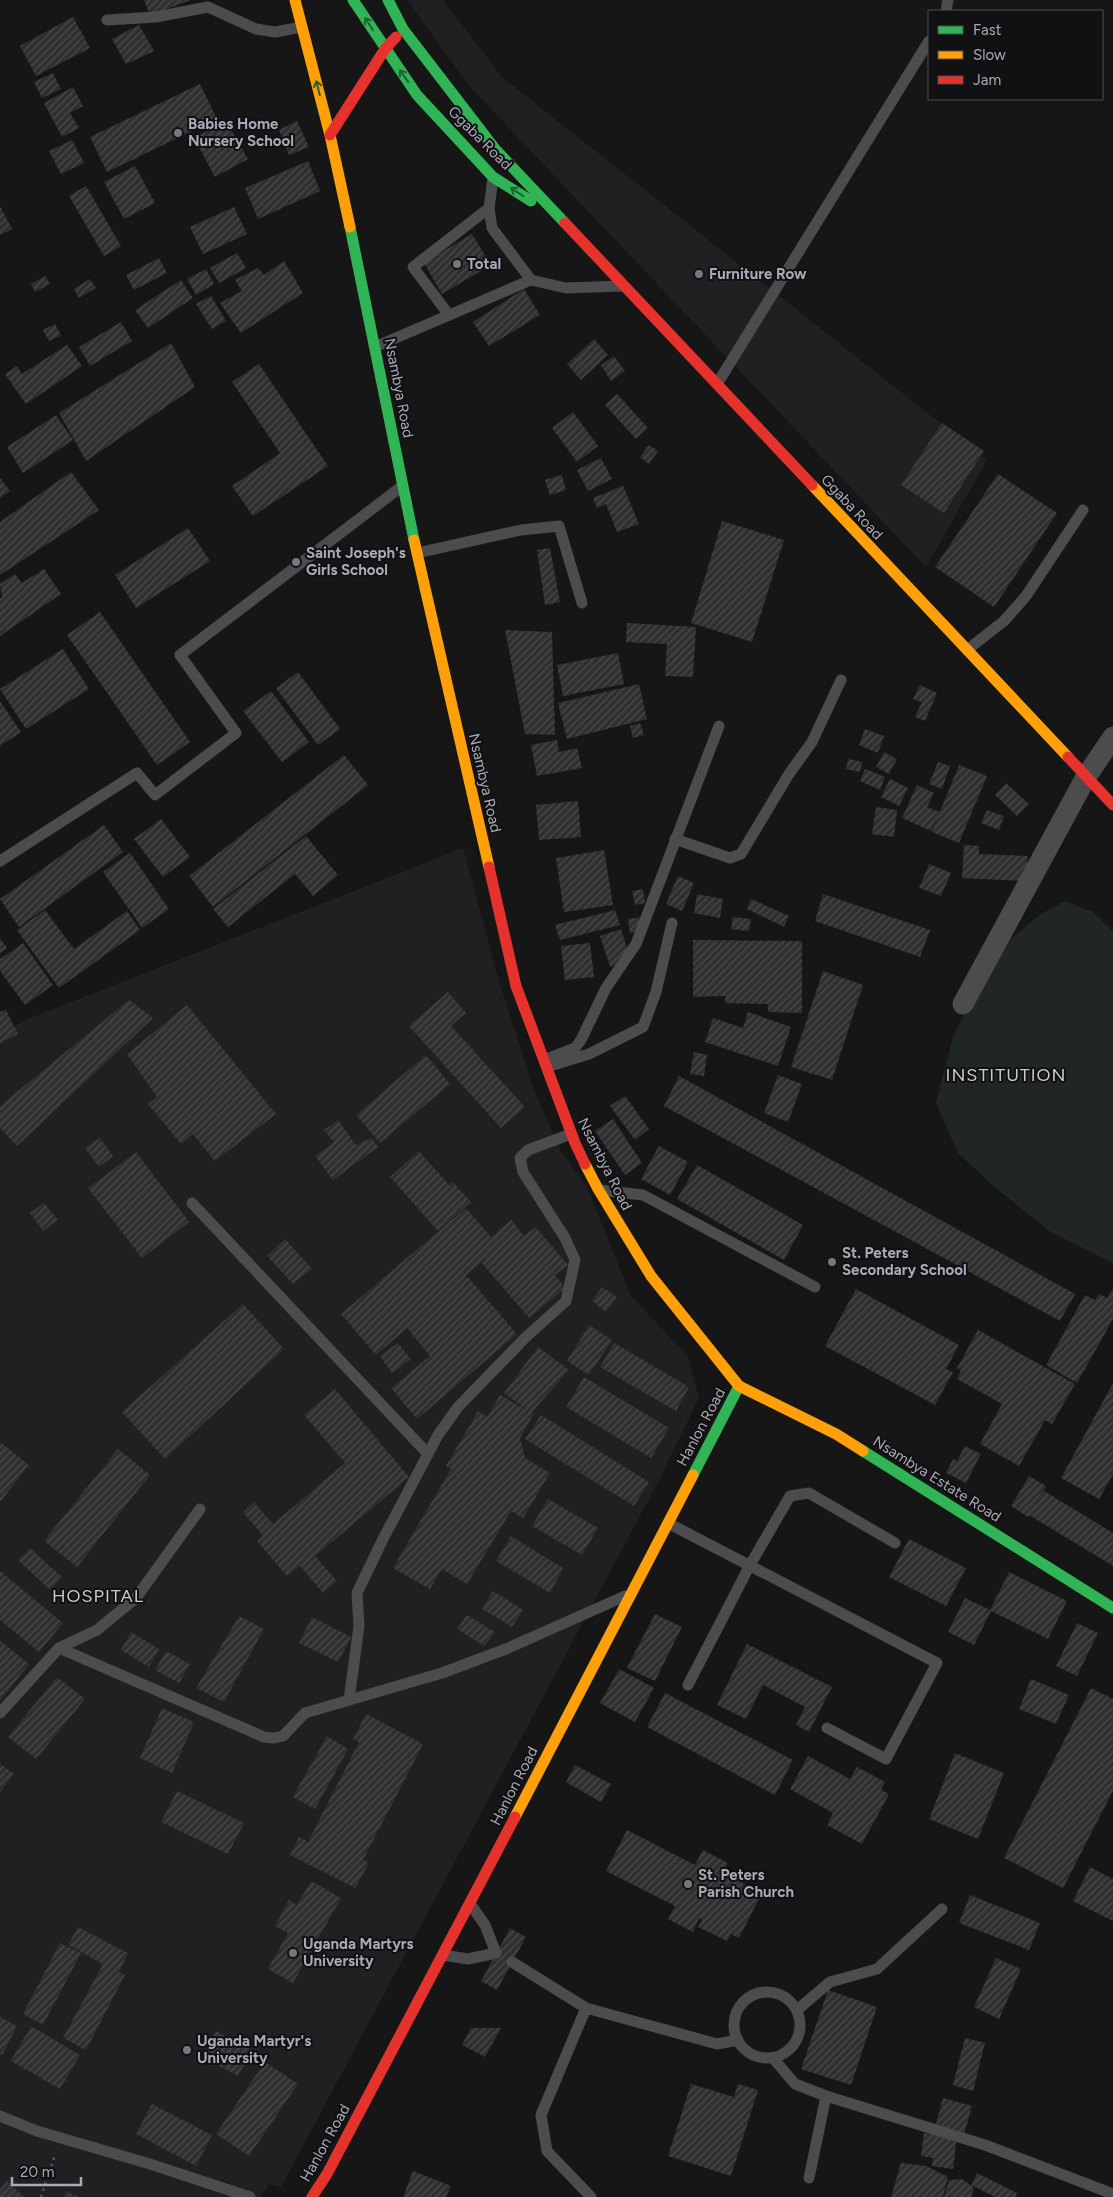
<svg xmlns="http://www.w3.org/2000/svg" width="1113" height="2197" font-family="Figtree,sans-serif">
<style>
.built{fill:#202022}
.pitch{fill:#202622}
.building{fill:url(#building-hatch)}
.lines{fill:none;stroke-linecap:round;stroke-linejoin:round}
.path{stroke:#4d4d51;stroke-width:3;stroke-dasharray:2.5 4;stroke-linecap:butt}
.lane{stroke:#4c4c4f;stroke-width:11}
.street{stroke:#4c4c4f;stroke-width:21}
.fast{stroke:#30b455;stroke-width:11}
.slow{stroke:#ff9f0a;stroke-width:11}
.jam{stroke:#e5322d;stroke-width:11}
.oneway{stroke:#206234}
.poi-dot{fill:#76767d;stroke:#111012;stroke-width:2}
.labels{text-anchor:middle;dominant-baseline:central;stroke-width:4;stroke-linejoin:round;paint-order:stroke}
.poi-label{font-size:15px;font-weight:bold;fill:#a9aab5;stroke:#111012;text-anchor:start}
.street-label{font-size:15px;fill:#a9aab5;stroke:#111012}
.quarter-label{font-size:18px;letter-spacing:1px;fill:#c9cad2;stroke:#111012}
</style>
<defs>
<pattern id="building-hatch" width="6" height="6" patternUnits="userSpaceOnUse" patternTransform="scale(1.25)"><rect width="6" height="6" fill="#2f2f30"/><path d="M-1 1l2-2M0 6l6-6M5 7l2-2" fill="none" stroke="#4a4a4c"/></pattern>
</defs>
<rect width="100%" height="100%" fill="#161616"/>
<!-- built -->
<g class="built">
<path d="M407,0H443L502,77L987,460L926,567L470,87Z"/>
<path d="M463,848L499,981L534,1090L561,1151L587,1187L631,1296L688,1356L699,1398L656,1486L281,2187L270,2184L260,2197H0V1033L28,1019Z"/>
</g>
<!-- pitch -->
<path class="pitch" d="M1065,901L1093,912L1113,932V1263L1049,1231L992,1185L958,1153L936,1103L953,1036L994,953L1041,914Z"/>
<!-- building -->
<g class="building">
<path d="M144,0H191L150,15Z"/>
<path d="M73,17L90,48L36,76L20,46Z"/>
<path d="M139,25L154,51L126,64L112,39Z"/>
<path d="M53,73L61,89L42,98L34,82Z"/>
<path d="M200,84L217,119L107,172L90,137Z"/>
<path d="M73,87L83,106L70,113L79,128L62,137L44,103Z"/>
<path d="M226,121L248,159L215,177L194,138Z"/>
<path d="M297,121L309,147L289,155L279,130Z"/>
<path d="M72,140L84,163L61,174L49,151Z"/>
<path d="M308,161L320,191L258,219L245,188Z"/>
<path d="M135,166L155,203L124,219L104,182Z"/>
<path d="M86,186L121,246L104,256L69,196Z"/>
<path d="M0,206L12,229L0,235Z"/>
<path d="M234,207L247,234L203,254L190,227Z"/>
<path d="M472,234L491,265L442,294L424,263Z"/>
<path d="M237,253L246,268L219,283L210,268Z"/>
<path d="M159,258L167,273L134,290L126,275Z"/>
<path d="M284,261L303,293L241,333L220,303L242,291L235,280L258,268L264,275Z"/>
<path d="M206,269L214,284L196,295L187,279Z"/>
<path d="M45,276L50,284L35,292L31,284Z"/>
<path d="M90,279L96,288L79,298L74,289Z"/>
<path d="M181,280L193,298L148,328L135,310Z"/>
<path d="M524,289L540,315L489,346L473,322Z"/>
<path d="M211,296L226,321L212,329L196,304Z"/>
<path d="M121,322L132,341L90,366L79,347Z"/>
<path d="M55,324L61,335L49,341L43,330Z"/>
<path d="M594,339L608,355L581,380L567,364Z"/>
<path d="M171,343L195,387L86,461L59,413Z"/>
<path d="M67,345L82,366L26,404L5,374L17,366L22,374Z"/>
<path d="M614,356L625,371L611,381L601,365Z"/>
<path d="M259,364L328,466L253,516L232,486L280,453L232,382Z"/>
<path d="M617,394L648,428L636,439L605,405Z"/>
<path d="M573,412L598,446L577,462L552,428Z"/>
<path d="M56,415L73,440L23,473L7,447Z"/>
<path d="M942,423L984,451L944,513L901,485Z"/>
<path d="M649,445L658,451L649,464L640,457Z"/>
<path d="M601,458L612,479L588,491L577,470Z"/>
<path d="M71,472L99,510L0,575V522Z"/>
<path d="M998,474L1057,513L994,607L935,567Z"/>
<path d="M562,475L566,490L550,495L545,480Z"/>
<path d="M0,478L10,491L0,498Z"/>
<path d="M623,486L639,524L617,532L606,504L597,508L593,498Z"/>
<path d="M722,521L784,540L752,642L691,623Z"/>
<path d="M188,528L210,561L136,608L115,575Z"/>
<path d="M550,548L560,602L545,605L537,550Z"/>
<path d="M44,569L61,594L0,636V599L2,598L0,584L15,574L22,583Z"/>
<path d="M100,612L190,742L157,765L67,635Z"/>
<path d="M627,623L696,627L693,677L665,676L667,644L626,642Z"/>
<path d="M505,630L552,632L555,735L525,734Z"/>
<path d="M63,649L89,689L26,729L0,689Z"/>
<path d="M618,653L624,684L563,696L557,665Z"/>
<path d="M298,672L340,729L318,745L276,688Z"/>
<path d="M639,684L647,719L567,739L558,703Z"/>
<path d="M920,685L937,693L925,721L915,717L922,702L913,699Z"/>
<path d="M271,691L309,742L282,762L243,711Z"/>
<path d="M0,701L21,732L0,746Z"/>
<path d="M640,723L644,735L633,738L630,726Z"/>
<path d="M865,729L884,736L878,753L859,745Z"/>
<path d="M557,740L559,752L577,748L582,768L537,776L531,745Z"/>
<path d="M884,752L897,759L889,774L876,767Z"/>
<path d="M344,755L368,785L213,907L189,876Z"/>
<path d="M848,759L862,762L860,772L846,769Z"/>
<path d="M938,762L950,766L942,789L929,784Z"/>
<path d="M959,765L987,776L959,843L932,832L937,817L931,831L902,818L917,785L934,793L927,807L940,812Z"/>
<path d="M865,769L885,777L880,790L860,781Z"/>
<path d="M890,779L908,788L899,806L881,797Z"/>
<path d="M1006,783L1029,804L1017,816L995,795Z"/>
<path d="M578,801L581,837L539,840L536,805Z"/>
<path d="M876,807L897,810L894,837L872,834Z"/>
<path d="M987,810L1004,816L999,830L981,823Z"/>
<path d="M161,819L190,857L163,877L134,839Z"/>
<path d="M104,825L123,852L19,927L0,899Z"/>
<path d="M306,836L338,875L313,896L295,874L228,927L213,909Z"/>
<path d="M964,845L979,846V854L1028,856L1026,881L962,878Z"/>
<path d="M604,850L613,905L564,912L556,858Z"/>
<path d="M130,853L169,909L142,928L103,872Z"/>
<path d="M929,864L951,873L941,896L919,888Z"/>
<path d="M678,876L694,883L682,911L666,904Z"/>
<path d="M643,889L645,903L635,905L632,891Z"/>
<path d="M697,894L723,899L720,918L694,913Z"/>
<path d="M823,894L930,930L920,957L815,921Z"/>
<path d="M751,899L789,916L784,927L747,909Z"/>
<path d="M45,910L74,949L127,911L140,930L59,988L17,930Z"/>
<path d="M615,910L620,925L560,940L555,925Z"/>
<path d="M642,917L643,931L630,933L628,919Z"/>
<path d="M733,917L751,919L749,931L731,929Z"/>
<path d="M621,929L631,961L610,967L600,936Z"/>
<path d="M0,938L7,948L0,953Z"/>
<path d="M693,940L802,941V1013L768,1012V1004L725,1003V996L693,997Z"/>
<path d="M23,943L53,985L25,1005L0,971V959Z"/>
<path d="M590,943L594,977L565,980L561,946Z"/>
<path d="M823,971L863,985L832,1080L791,1067Z"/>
<path d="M448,992L466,1013L451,1026L525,1107L501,1128L409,1026Z"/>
<path d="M129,1000L153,1018L17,1146L0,1128V1106Z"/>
<path d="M187,1005L276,1114L215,1161L193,1134L181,1144L148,1104L157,1097L127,1054Z"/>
<path d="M6,1010L18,1034L0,1043V1012Z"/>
<path d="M748,1012L791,1027L778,1066L705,1042L713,1018L743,1028Z"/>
<path d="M694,1052L707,1055L704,1076L690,1074Z"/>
<path d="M426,1055L450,1084L380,1143L356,1115Z"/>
<path d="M778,1075L802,1084L788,1122L764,1113Z"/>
<path d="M679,1076L1075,1294L1060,1321L664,1106Z"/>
<path d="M625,1096L649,1129L635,1140L610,1106Z"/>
<path d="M613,1119L642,1163L625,1175L595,1131Z"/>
<path d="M338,1120L356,1145L372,1138L378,1147L333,1180L315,1156L334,1142L324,1130Z"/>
<path d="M100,1138L113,1156L99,1167L85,1148Z"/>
<path d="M659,1146L688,1162L670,1195L641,1179Z"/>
<path d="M419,1151L450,1186L453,1182L471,1202L438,1231L390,1177Z"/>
<path d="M136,1152L189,1222L142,1258L88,1188Z"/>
<path d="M697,1165L803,1225L784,1260L677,1199Z"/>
<path d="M44,1203L58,1220L43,1231L30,1213Z"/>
<path d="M466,1208L491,1237L511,1220L524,1236L536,1227L568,1265L555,1275L565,1288L529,1318L481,1262L466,1275L517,1334L417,1419L391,1388L430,1356L407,1328L376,1355L341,1314Z"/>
<path d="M285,1239L312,1269L293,1284L267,1256Z"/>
<path d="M602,1287L617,1297L606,1312L592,1301Z"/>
<path d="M1113,1288V1319L1077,1383L1046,1365L1085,1295L1095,1300L1099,1294L1107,1298Z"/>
<path d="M856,1289L959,1345L946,1369L953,1372L935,1405L825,1346Z"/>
<path d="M243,1304L284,1349L165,1459L122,1412Z"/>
<path d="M589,1325L612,1340L589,1375L567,1361Z"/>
<path d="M978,1330L1075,1384L1052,1424L1045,1420L1019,1466L980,1444L1002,1404L957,1379L961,1370L957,1368Z"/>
<path d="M398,1343L411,1359L392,1373L380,1356Z"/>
<path d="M614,1343L689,1387L676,1411L600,1367Z"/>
<path d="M538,1347L569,1370L531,1413L504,1393Z"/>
<path d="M584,1377L669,1428L651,1458L566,1407Z"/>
<path d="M1113,1383V1474L1099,1499L1061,1478Z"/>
<path d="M335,1389L409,1477L315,1556L337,1581L323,1593L300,1566L287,1576L257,1541L263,1536L243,1512L254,1502L273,1524L345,1463L304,1415Z"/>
<path d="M500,1395L534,1414L520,1438L525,1458L550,1473L523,1518L511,1511L467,1584L442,1569L430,1589L393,1568L451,1469L446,1466L478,1411L487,1417Z"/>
<path d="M541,1415L649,1482L634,1506L525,1439Z"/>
<path d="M0,1442L29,1465L0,1502Z"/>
<path d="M965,1446L981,1454L966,1483L946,1473L953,1459L957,1461Z"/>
<path d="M118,1449L150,1475L77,1567L44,1541Z"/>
<path d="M1029,1476L1046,1486L1038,1499L1044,1491L1113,1533V1566L1029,1515L1028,1517L1011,1506Z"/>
<path d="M548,1499L598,1528L582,1555L532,1526Z"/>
<path d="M511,1536L563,1568L550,1593L496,1561Z"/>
<path d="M909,1539L966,1568L946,1606L889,1577Z"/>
<path d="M30,1548L62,1577L50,1590L18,1560Z"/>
<path d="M0,1571L63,1623L39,1652L0,1620Z"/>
<path d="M1009,1572L1067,1601L1048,1639L991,1611L974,1645L948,1632L965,1598L990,1610Z"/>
<path d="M493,1591L523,1610L512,1627L482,1609Z"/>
<path d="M655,1614L682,1627L655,1681L627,1668Z"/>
<path d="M467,1615L495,1632L484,1646L457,1629Z"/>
<path d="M239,1616L264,1629L224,1702L196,1688Z"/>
<path d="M312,1617L351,1637L338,1662L299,1643Z"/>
<path d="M1077,1623L1098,1633L1077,1676L1056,1666Z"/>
<path d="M131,1632L159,1649L149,1667L121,1650Z"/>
<path d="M0,1641L29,1664L0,1701Z"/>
<path d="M747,1644L832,1687L809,1732L796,1725L805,1707L763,1685L746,1719L717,1705Z"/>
<path d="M166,1651L190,1664L179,1683L155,1670Z"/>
<path d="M619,1669L654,1688L635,1722L600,1703Z"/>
<path d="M57,1677L85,1699L36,1759L8,1737Z"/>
<path d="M1031,1679L1069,1695L1056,1724L1019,1709Z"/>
<path d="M1091,1688L1113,1699V1791L1063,1888L1004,1858Z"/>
<path d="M665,1693L793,1760L775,1795L647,1727Z"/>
<path d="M162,1708L194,1722L172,1773L140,1758Z"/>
<path d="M366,1714L423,1744L363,1860L369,1863L355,1888L290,1855L299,1837L308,1842L359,1742L353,1739Z"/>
<path d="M327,1736L348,1749L315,1809L293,1797Z"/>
<path d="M955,1753L1004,1773L978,1839L929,1819Z"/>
<path d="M808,1756L850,1779L857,1767L885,1782L881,1790L889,1794L862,1844L827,1825L833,1813L790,1789Z"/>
<path d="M0,1764L14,1774L0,1792Z"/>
<path d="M575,1765L611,1784L601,1802L566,1782Z"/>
<path d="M177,1791L244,1823L228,1854L161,1822Z"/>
<path d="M627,1830L695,1865L703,1850L728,1863L720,1878L722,1879L725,1874L754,1889L751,1895L759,1899L739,1938L731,1934L727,1941L698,1927L702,1920L699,1918L693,1932L668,1919L675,1906L606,1871Z"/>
<path d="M1090,1867L1113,1879V1921L1073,1901Z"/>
<path d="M311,1881L341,1898L293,1983L268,1969L288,1933L275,1926L289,1900L297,1905Z"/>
<path d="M970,1895L1040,1923L1029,1950L959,1923Z"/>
<path d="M78,1927L128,1953L119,1972L125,1975L86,2050L63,2038L103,1964L68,1945Z"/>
<path d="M510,1928L526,1937L497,1990L481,1981Z"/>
<path d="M60,1943L81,1953L43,2025L23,2014Z"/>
<path d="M996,1958L1021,1969L999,2019L974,2007Z"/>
<path d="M828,1990L877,2007L851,2085L801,2069Z"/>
<path d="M0,2017L17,2026L2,2055L0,2054Z"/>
<path d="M31,2026L80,2055L60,2089L11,2061Z"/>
<path d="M471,2028H501L485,2057L462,2045Z"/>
<path d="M216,2031L252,2050L238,2076L203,2057Z"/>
<path d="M965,2038L985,2043L973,2091L953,2085Z"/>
<path d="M265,2062L298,2084L249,2156L216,2134Z"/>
<path d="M691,2084L734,2097L738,2084L758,2090L731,2176L668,2156Z"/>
<path d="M943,2098L972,2106L964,2135L935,2128Z"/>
<path d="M152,2104L212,2135L196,2166L136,2134Z"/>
<path d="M924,2133L957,2137L953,2169L932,2166L933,2158L921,2156Z"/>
<path d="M901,2163L926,2166L948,2177L943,2197H891Z"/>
<path d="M413,2171L451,2186L446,2197H403Z"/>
<path d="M977,2173L1017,2193L1015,2197H995L971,2185Z"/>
<path d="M962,2179L974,2188L971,2197H944L949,2180Z"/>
<path d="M7,2181L24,2197H0V2189Z"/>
<path d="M66,2191L79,2197H64Z"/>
</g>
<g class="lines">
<!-- path -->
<path class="path" d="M41,2197L55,2155"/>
<!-- lane -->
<g class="lane">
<path d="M946,11L948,0"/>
<path d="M107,20L156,17L208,7L256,29L275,32L302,27"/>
<path d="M493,178L489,208L492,228L531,280L566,288L622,286"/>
<path d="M449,315L413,267L489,208"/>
<path d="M377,346L531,280"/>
<path d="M717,384L929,41"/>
<path d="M417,553L521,530L559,526L582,603"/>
<path d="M967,650L1004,621L1026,596L1083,510"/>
<path d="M675,839L730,858L741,854L789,774L812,742L841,680"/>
<path d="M0,861L137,773L155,795L236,733L180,655L401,487"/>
<path d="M544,1060L575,1048L581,1040L606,988L636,944L719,726"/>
<path d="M547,1067L589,1054L643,1027L656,992L672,923"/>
<path d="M600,1190L643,1195L815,1287"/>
<path d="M192,1203L428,1454"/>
<path d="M668,1523L937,1663L886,1759L827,1728"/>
<path d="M59,1648L264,1737L274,1738L283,1736L305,1713L442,1673L506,1649L625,1596"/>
<path d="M688,1685L750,1565L790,1496L809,1493L895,1543"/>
<path d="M349,1700L359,1626L357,1593L383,1539L438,1435L458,1407L525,1338L566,1301L575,1260L565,1238L523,1172L520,1158L528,1150L571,1134"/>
<path d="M0,1713L59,1648L97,1630L136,1598L200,1509"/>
<path d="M443,1955L468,1959L496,1953L485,1925L471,1905"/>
<path d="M512,1962L586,2008L717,2044L738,2040"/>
<circle cx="767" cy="2025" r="33"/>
<path d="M586,2008L541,2115L547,2151L591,2197"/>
<path d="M797,2010L830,1982L877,1969L942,1909"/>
<path d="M773,2058L795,2084L826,2096L809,2178"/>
<path d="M826,2096L985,2145L1113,2194"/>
<path d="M0,2116L37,2131L150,2164L250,2197"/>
</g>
<!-- street -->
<path class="street" d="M963,1004L1086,777L1113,737"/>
<!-- fast -->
<g class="fast">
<path d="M353,0L417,95L493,177L531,201"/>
<path d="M388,0L403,29L496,150L565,223"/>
<path d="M350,227L414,540"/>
<path d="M863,1451L1113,1608"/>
<path d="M693,1475L739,1386"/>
</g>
<!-- slow -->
<g class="slow">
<path d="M295,0L330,135L350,227"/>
<path d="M812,485L1068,757"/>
<path d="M414,540L489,867"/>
<path d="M585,1164L598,1189L651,1276L739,1386L836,1434L863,1451"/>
<path d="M515,1817L693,1475"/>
</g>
<!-- jam -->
<g class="jam">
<path d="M330,135L385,49L396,37"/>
<path d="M565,223L812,485"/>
<path d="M1068,757L1113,805"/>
<path d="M489,867L516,986L575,1143L585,1164"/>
<path d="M312,2197L327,2174L515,1817"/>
</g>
</g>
<!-- one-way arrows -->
<defs><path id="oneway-shaft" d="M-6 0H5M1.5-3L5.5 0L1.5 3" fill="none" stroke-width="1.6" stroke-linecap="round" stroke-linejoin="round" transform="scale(1.25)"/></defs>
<g class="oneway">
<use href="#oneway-shaft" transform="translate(369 24) rotate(-123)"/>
<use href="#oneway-shaft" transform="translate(404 76) rotate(-125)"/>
<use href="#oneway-shaft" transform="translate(318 88) rotate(-104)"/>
<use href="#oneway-shaft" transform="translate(517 192) rotate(-147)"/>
</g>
<!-- markers -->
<g class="poi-dot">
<circle cx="178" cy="133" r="5"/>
<circle cx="457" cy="264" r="5"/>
<circle cx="699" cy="274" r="5"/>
<circle cx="296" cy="562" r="5"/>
<circle cx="832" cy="1262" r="5"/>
<circle cx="688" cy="1884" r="5"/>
<circle cx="293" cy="1953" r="5"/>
<circle cx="187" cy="2050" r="5"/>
</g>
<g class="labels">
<!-- poi labels -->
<g class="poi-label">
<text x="188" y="124">Babies Home<tspan x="188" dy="17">Nursery School</tspan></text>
<text x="467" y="264">Total</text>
<text x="709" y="274">Furniture Row</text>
<text x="306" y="553">Saint Joseph's<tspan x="306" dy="17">Girls School</tspan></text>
<text x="842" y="1253">St. Peters<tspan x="842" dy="17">Secondary School</tspan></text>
<text x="698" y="1875">St. Peters<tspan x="698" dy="17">Parish Church</tspan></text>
<text x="303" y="1944">Uganda Martyrs<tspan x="303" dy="17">University</tspan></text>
<text x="197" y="2041">Uganda Martyr's<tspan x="197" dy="17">University</tspan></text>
</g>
<!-- street labels -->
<g class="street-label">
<text transform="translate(480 138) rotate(45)">Ggaba Road</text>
<text transform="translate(399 388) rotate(79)">Nsambya Road</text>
<text transform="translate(852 507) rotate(47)">Ggaba Road</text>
<text transform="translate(485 783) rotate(77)">Nsambya Road</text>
<text transform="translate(605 1164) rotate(63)">Nsambya Road</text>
<text transform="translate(701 1427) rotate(-62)">Hanlon Road</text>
<text transform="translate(937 1479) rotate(32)">Nsambya Estate Road</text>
<text transform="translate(514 1786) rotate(-63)">Hanlon Road</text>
<text transform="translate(325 2143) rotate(-61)">Hanlon Road</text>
</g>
<!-- quarter labels -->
<g class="quarter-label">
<text x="1006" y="1075">INSTITUTION</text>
<text x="98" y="1596">HOSPITAL</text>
</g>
</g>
<!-- legend -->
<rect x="928" y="10" width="175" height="90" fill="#111012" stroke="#4e4e53"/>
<rect x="938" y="26" width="25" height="8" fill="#30b455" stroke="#4e4e53"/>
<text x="973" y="35" font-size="15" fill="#a9aab5">Fast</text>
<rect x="938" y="51" width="25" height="8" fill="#ff9f0a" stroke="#4e4e53"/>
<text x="973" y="60" font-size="15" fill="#a9aab5">Slow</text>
<rect x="938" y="76" width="25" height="8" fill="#e5322d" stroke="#4e4e53"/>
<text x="973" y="85" font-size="15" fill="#a9aab5">Jam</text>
<!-- scale -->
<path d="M12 2177v8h69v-8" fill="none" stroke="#a9aab5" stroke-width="2.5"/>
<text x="20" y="2177" font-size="15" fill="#a9aab5" stroke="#111012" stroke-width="4" paint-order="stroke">20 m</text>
</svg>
